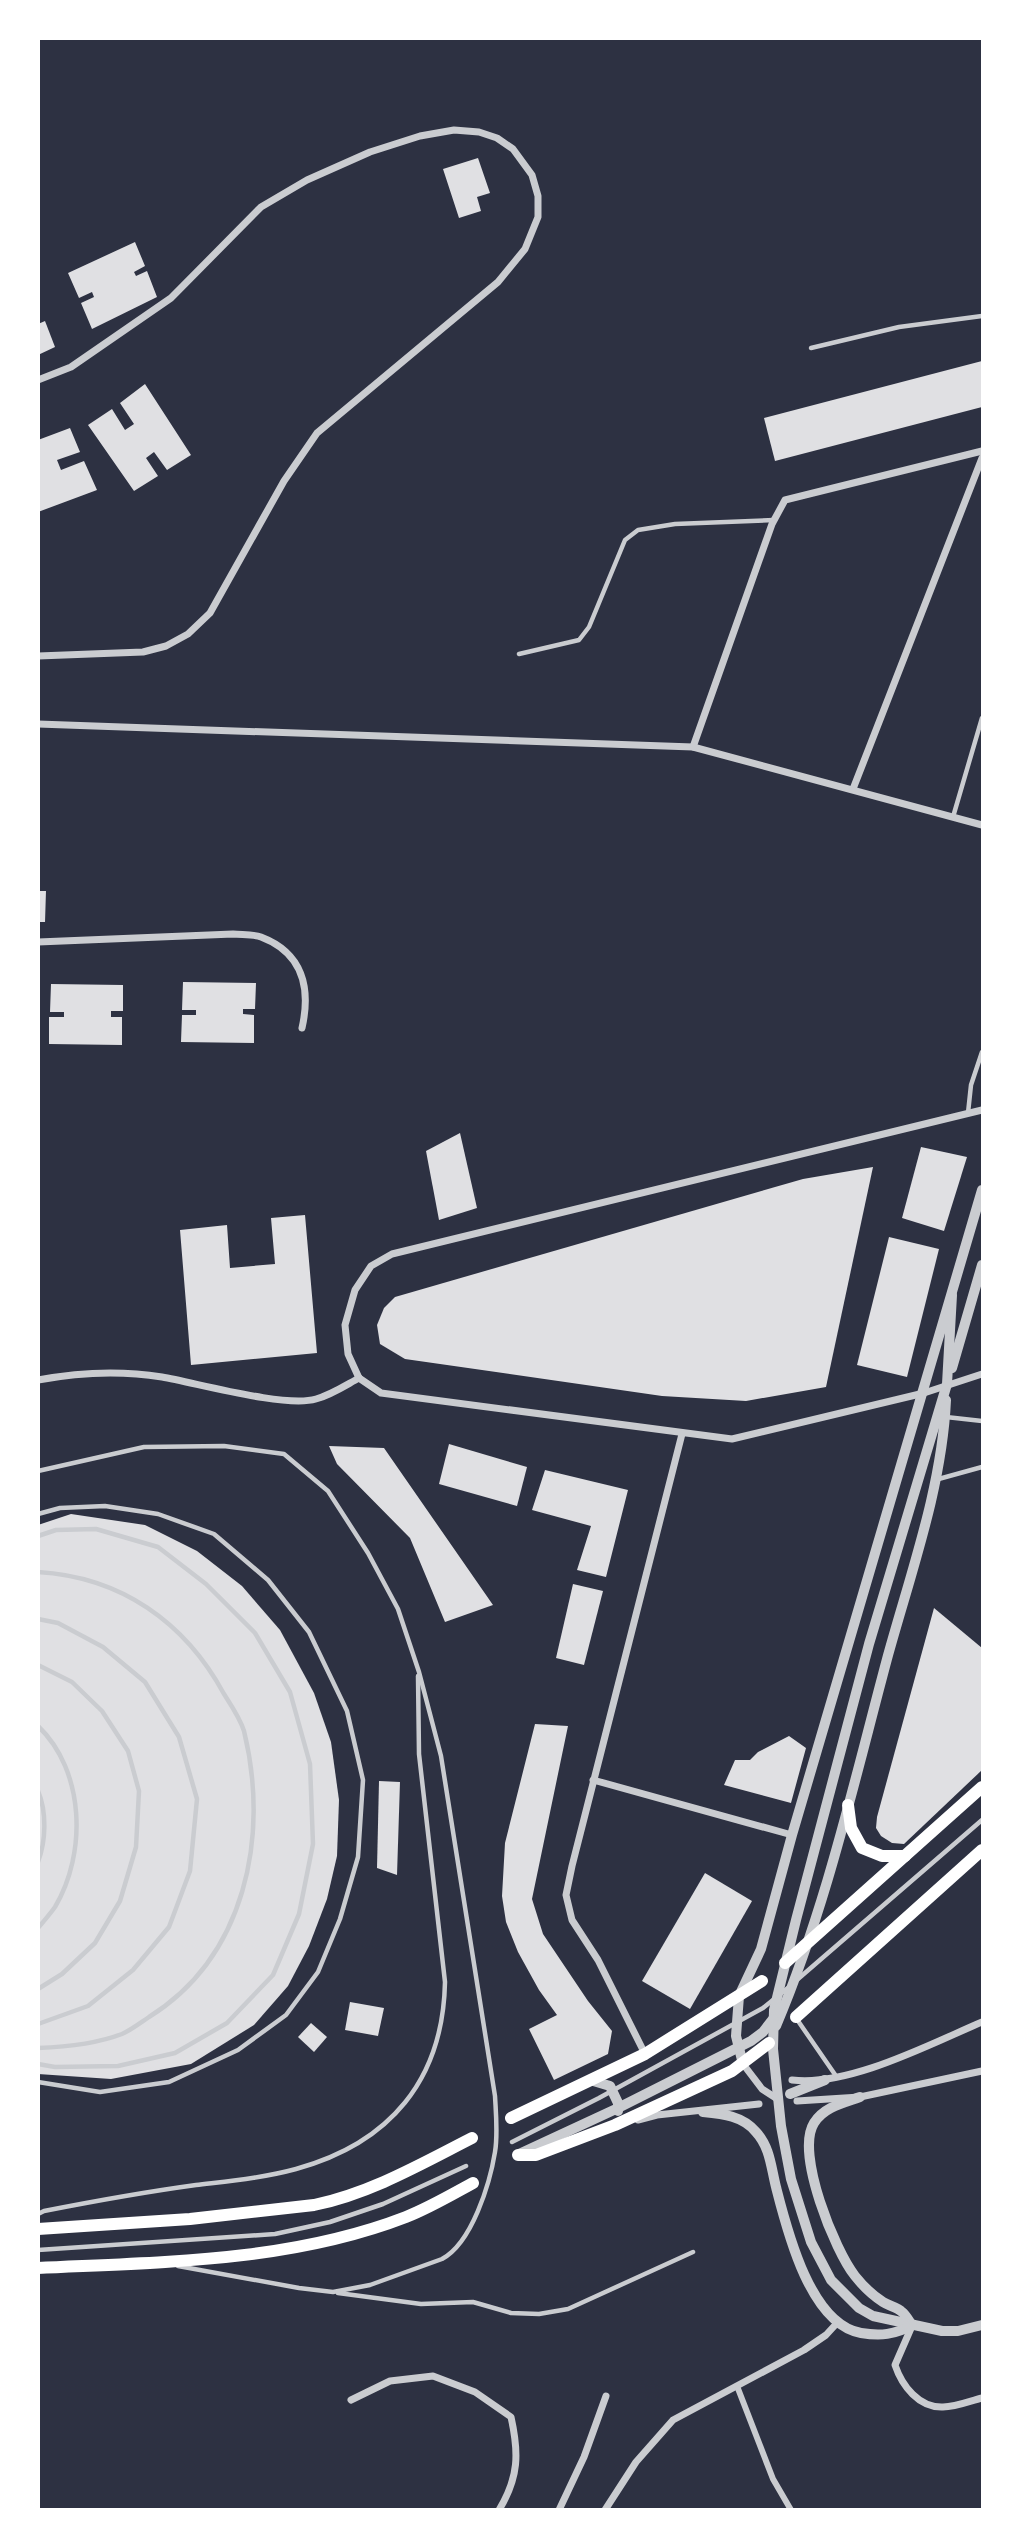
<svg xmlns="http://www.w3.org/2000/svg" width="1021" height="2548" font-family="'Public Sans',sans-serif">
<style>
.building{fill:#e0e0e3}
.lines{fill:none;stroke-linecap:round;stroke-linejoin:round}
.service{stroke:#caccd0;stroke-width:4.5}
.pedestrian{stroke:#caccd0;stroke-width:6}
.minor{stroke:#caccd0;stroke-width:7}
.tertiary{stroke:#caccd0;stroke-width:10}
.secondary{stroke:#fff;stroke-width:12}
</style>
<rect width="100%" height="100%" fill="#2d3142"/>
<!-- building -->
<g class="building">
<path d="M478,158L490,193L477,197L481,211L459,218L443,169Z"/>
<path d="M135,242L145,266L134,272L136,276L147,271L157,297L92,329L81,303L94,297L92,292L79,298L68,273Z"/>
<path d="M45,321L55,347L38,355V324Z"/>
<path d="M982,361V407L775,461L764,418Z"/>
<path d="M145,384L191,455L167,470L154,452L146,458L158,476L134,491L88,425L112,409L125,430L134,424L120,403Z"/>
<path d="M70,428L80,452L57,460L61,470L84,461L97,490L38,512V440Z"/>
<path d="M38,891H46L45,922H38Z"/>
<path d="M183,982L256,983L255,1009H243V1014L254,1015V1043L181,1042L182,1015H196V1010H182Z"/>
<path d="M51,984L123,985V1011H111V1017H122V1045L49,1044V1017H64V1012H50Z"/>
<path d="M460,1133L477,1208L439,1220L426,1151Z"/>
<path d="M921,1147L967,1157L944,1231L902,1218Z"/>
<path d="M873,1167L826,1387L746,1401L662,1396L405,1359L380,1344L377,1325L384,1308L395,1297L803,1179Z"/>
<path d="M305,1215L317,1353L191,1365L180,1230L227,1225L230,1268L275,1264L271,1218Z"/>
<path d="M889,1237L939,1249L907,1377L857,1365Z"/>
<path d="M449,1444L527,1467L517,1506L439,1484Z"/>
<path d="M329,1446L384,1448L493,1605L445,1622L410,1538L337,1464Z"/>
<path d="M545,1470L628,1490L606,1577L577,1570L591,1526L532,1510Z"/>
<path d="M71,1514L145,1525L197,1551L242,1586L280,1630L314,1693L331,1742L339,1800L337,1856L327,1899L309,1946L288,1986L254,2025L191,2064L111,2079L38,2074V1525Z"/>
<path d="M573,1584L603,1591L584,1665L556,1658Z"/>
<path d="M934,1608L982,1648V1770L904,1844L892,1843L881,1836L876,1828L877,1817Z"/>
<path d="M535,1724L568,1726L532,1899L543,1934L588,2001L612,2031L608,2054L554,2080L529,2029L557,2015L539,1990L518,1952L506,1922L502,1896L505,1843Z"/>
<path d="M789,1736L806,1748L791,1803L724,1785L735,1760H750L758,1752Z"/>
<path d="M379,1781L400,1782L397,1875L377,1868Z"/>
<path d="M705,1873L752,1901L690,2009L642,1981Z"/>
<path d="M350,2002L384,2008L378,2036L345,2030Z"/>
<path d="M311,2023L327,2037L314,2052L298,2037Z"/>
</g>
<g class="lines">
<!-- service -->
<g class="service">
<path d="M811,348L899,327L982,316"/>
<path d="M519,654L579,640L589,627L625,540L638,530L675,524L774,520"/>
<path d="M953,817L982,718"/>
<path d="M968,1113L971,1085L982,1052"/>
<path d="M946,1417L982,1421"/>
<path d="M38,1471L144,1447L224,1446L284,1454L328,1491L368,1553L398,1609L419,1672L441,1756L495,2096C496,2115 498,2134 495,2152C490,2183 472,2243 442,2259L370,2285L333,2292L299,2288L178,2266"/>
<path d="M935,1480L982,1467"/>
<path d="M38,1514L60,1508L105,1506L158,1514L214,1534L268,1580L309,1632L347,1711L363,1780L358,1857L340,1919L318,1972L286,2015L238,2050L169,2082L100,2092L38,2082"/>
<path d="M38,1536L56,1530L96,1529L158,1547L206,1584L255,1633L290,1692L310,1764L313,1844L299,1914L273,1975L227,2023L175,2053L118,2066L55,2067L38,2064"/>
<path d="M38,1572C121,1577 185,1622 224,1694C231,1705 240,1718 244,1731C270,1837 245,1957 149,2017C140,2023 131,2030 122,2034C96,2044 66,2047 38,2048"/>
<path d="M38,1619L58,1623L103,1647L145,1682L179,1737L197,1799L190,1871L169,1927L133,1970L88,2006L38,2024"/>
<path d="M38,1665L72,1682L102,1711L128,1751L139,1791L136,1847L120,1901L95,1943L62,1974L38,1989"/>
<path d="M38,1726C85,1771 87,1853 55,1907C50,1914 44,1921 38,1928"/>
<path d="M38,1791C47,1812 46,1841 38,1862"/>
<path d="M798,1979L982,1820"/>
<path d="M796,2018L836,2076"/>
<path d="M512,2142L599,2098L763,2008L789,1987"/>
<path d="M38,2214L44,2211C95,2201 145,2192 196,2185C229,2181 263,2178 296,2169C390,2143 443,2080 445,1982L419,1754L418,1676"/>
<path d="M38,2250L275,2234L330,2222L383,2204L466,2166"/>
<path d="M338,2293L421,2304L473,2302L511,2313L539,2314L568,2309L693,2252"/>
</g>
<!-- pedestrian -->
<path class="pedestrian" d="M737,2386L773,2479L791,2510"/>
<!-- minor -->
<g class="minor">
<path d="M38,380L71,367L171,298L261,207L307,180L370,152L420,136L454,130L479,132L497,138L513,149L532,175L538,196V217L525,249L498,282L317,433L284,481L210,613L188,634L166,646L143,652L38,656"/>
<path d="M38,724L693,747L982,825"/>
<path d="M693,747L772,524L785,500L982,451"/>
<path d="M853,789L982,458"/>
<path d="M38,942L233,934C242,935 253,934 261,937C303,953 311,988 302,1028"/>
<path d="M359,1378L348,1354L345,1325L355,1290L371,1266L392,1254L982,1110"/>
<path d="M359,1378L381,1393L732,1439L924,1393L982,1374"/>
<path d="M38,1380C80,1372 119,1370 162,1377C197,1383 285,1408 316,1399C331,1395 346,1385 359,1378"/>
<path d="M593,1780L792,1835"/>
<path d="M645,2054L598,1960L572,1920L566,1895L572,1866L682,1434"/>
<path d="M743,2064L762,2089L779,2100"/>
<path d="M792,2080C849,2087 930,2044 982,2022"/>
<path d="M797,2101L860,2097L982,2071"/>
<path d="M638,2120L657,2115L759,2104"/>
<path d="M912,2326L895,2365C902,2386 919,2408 943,2407C956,2407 970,2401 982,2398"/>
<path d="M351,2400L390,2381L433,2376L475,2392L511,2417C519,2453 519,2477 499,2510"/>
<path d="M559,2510L584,2457L606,2396"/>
<path d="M605,2510L636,2462L673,2420L804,2350L826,2335L837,2323"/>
</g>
<!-- tertiary -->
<g class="tertiary">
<path d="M952,1295L947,1384L869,1644L796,1920L774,2010L773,2049L781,2126L791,2179L811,2242L831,2280L859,2308L873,2316L942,2331H958L982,2325"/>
<path d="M952,1368L982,1265"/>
<path d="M776,2026C826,1908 854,1782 887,1659C910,1575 942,1488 946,1400"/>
<path d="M743,2064L736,2036L739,1996L761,1949L792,1835L982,1190"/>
<path d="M590,2080L610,2086L618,2103V2111"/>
<path d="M790,2094L825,2080"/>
<path d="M860,2097C843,2103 824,2107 814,2123C795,2153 835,2251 855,2276C863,2286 872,2295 883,2302C889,2306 897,2307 902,2312C906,2315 909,2321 912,2325"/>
<path d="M703,2112C723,2114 743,2116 756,2132C770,2147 771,2167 776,2187C787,2230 810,2324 861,2333C880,2336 895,2335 912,2325"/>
<path d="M519,2154L616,2109L751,2041L763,2032L773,2019"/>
</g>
<!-- secondary -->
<g class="secondary">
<path d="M848,1805L851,1828L862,1848L882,1856H905"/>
<path d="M785,1963L982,1787"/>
<path d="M796,2017L982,1850"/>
<path d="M511,2118L645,2054L762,1981"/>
<path d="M518,2155H536L615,2125L732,2071L769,2043"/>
<path d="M38,2229L190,2219L314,2205C371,2193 421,2164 472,2138"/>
<path d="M38,2268C162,2262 290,2262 406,2217C429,2208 451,2195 473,2183"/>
</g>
</g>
<!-- border -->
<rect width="1021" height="2548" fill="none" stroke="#ffffff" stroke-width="80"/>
</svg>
